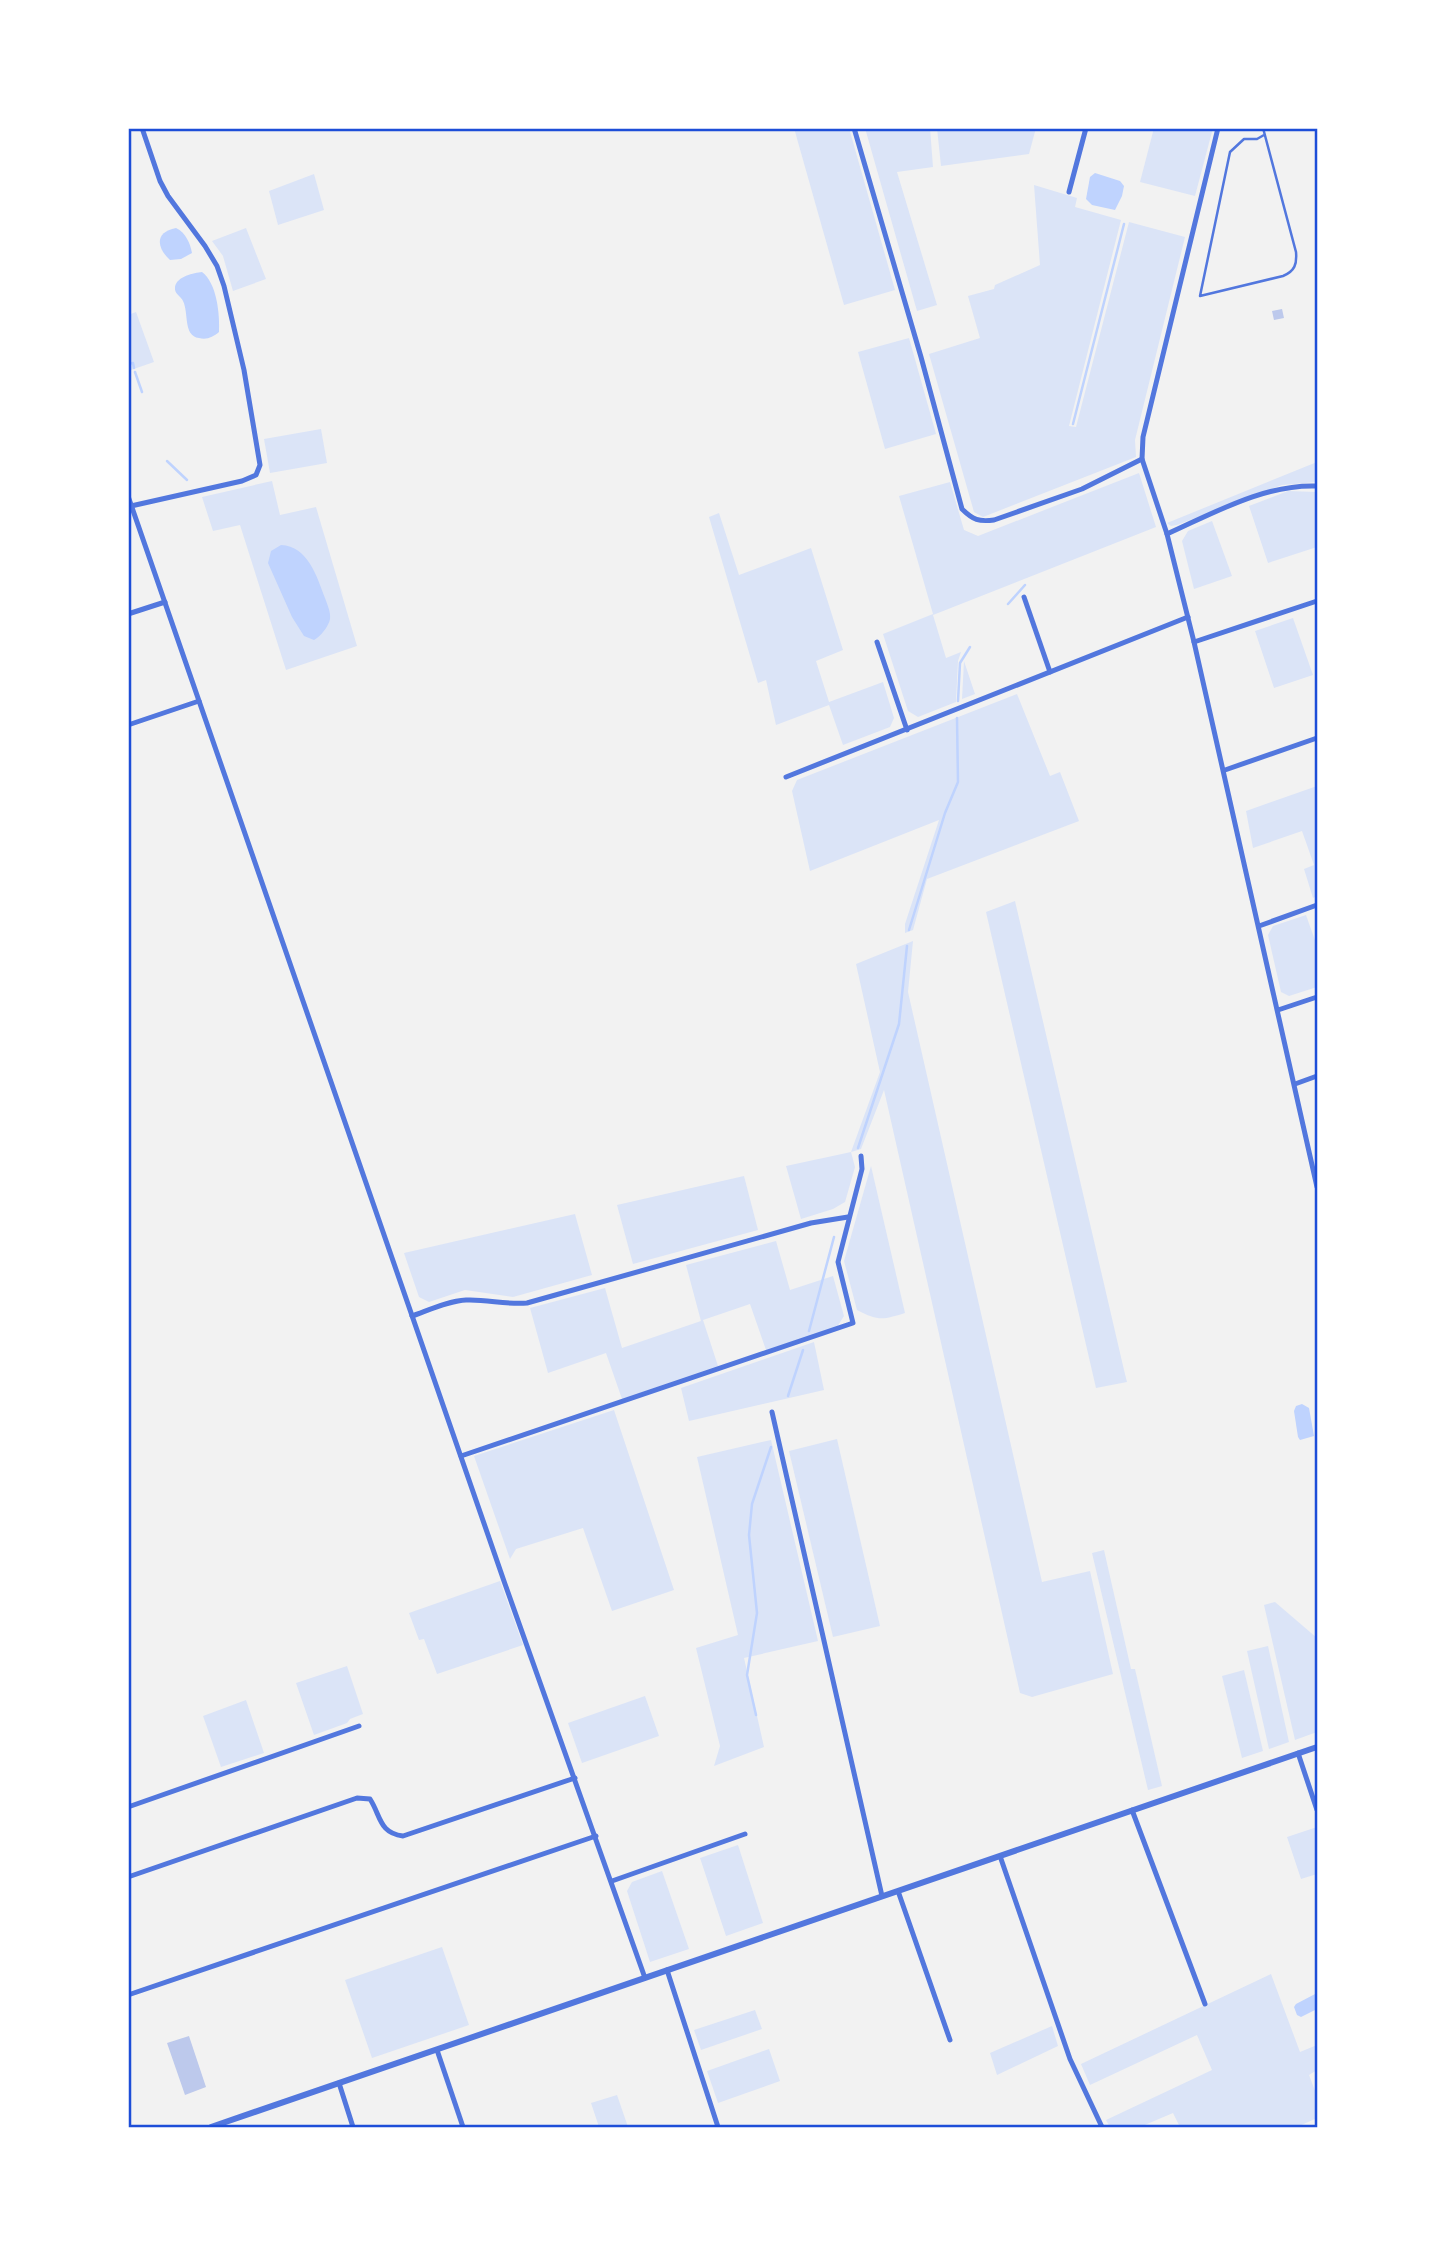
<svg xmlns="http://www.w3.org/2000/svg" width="1445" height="2255" font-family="Georgia,serif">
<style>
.green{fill:#dbe4f7}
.water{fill:#bfd3fe}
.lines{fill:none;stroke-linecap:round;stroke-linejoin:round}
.stream{stroke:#bfd3fe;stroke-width:2.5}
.building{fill:#bdc9ec}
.service{stroke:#5277de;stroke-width:2.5}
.minor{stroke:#5277de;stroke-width:5}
.tertiary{stroke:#5277de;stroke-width:6}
.neatline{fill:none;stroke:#1d4ed8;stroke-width:2.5}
</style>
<rect width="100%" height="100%" fill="#f2f2f2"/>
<!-- green -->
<g class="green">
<path d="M794,128H849L895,290L844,305Z"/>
<path d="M865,128H930L933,167L897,172L937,305L917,311Z"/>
<path d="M937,128H1036L1029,154L941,166Z"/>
<path d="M1154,128H1213L1195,196L1140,182Z"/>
<path d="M314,174L324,210L278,225L269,191Z"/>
<path d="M1034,185L1077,198L1075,207L1121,220L1069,426L1076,427L1129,222L1185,237L1135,440L1136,457L983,517L974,512L929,354L980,338L968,296L994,289L995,285L1040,265Z"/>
<path d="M246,228L266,279L233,291L223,256L212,241Z"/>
<path d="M136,312L154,362L128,371V315Z"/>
<path d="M909,338L936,434L885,449L858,352Z"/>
<path d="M321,429L327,463L270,473L264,439Z"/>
<path d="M1317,462V482L1282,485L1177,525L1171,526L1167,523Z"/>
<path d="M1139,473L1156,527L933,615L946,658L961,652L958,661L956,702L918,717L908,711L883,634L933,614L899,496L950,482L964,530L978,536Z"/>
<path d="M272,481L280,515L316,507L357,646L286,670L240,525L213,531L202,497Z"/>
<path d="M1288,491L1317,492V547L1268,563L1249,506Z"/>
<path d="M719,513L739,575L811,548L843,650L816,661L829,702L883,682L894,718L890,727L843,745L829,705L776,725L766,680L758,683L709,517Z"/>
<path d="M1212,521L1232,576L1194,589L1182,541L1188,531Z"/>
<path d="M1293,618L1313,675L1274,688L1255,631Z"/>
<path d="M964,661L975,694L962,699Z"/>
<path d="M1017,694L1050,776L1060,772L1079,821L927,879L913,930L905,933V924L939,820L810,871L792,791L797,780Z"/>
<path d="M1317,786V896L1313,898L1304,869L1314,865L1302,831L1253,848L1246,811Z"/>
<path d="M1015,901L1124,1370L1127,1382L1096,1388L986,912Z"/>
<path d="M1306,915L1317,946V987L1289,996L1281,992L1268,935L1273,926Z"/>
<path d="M913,941L908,992L1042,1582L1090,1571L1113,1674L1032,1697L1020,1693L884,1090L861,1149L851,1152L855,1167L845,1202L833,1209L801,1219L786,1166L851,1152L880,1072L856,964Z"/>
<path d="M871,1166L905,1313C883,1320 878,1321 857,1310L844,1261Z"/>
<path d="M744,1176L758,1230L633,1264L617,1205Z"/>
<path d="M575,1214L592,1275L513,1297L465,1290L429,1302L419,1297L404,1253Z"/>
<path d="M776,1241L790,1290L833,1276L844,1316L837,1327L766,1350L750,1304L703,1320L718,1366L622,1399L606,1353L548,1373L530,1308L605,1288L622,1348L701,1321L686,1265Z"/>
<path d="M814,1342L824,1390L689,1421L681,1388Z"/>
<path d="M614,1410L674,1590L612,1611L583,1528L516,1549L510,1559L474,1456Z"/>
<path d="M837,1439L880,1626L833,1637L789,1451Z"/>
<path d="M771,1440L818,1641L744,1658L764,1747L714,1766L720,1746L696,1648L738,1635L697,1457Z"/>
<path d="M1104,1550L1131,1669H1135L1162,1786L1148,1790L1092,1553Z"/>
<path d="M500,1581L523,1645L437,1674L424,1639L419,1640L409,1613Z"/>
<path d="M1275,1602L1317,1638V1732L1295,1740L1264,1605Z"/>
<path d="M1268,1646L1289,1742L1269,1749L1247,1651Z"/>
<path d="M347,1666L363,1714L350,1719L347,1723L314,1735L296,1683Z"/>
<path d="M1244,1670L1263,1751L1242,1758L1222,1676Z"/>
<path d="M645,1696L659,1736L582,1763L568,1723Z"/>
<path d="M246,1700L264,1753L221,1767L203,1716Z"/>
<path d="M1317,1827V1874L1301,1879L1287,1837Z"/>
<path d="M738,1845L763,1923L726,1936L700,1858Z"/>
<path d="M662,1871L689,1949L650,1962L627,1891L632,1882Z"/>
<path d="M442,1947L469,2025L372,2058L345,1980Z"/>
<path d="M1271,1974L1300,2052L1317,2045V2070L1309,2075L1317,2096V2118L1297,2127H1180L1173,2113L1140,2127H1110L1106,2120L1212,2070L1197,2035L1090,2085L1081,2064Z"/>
<path d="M755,2010L762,2029L701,2050L694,2030Z"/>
<path d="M1052,2026L1058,2046L997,2075L990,2053Z"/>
<path d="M769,2049L780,2081L718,2103L707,2071Z"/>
<path d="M617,2095L628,2127H599L591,2103Z"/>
</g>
<!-- water -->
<g class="water">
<path d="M1095,173L1120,181L1124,186L1122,196L1115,210L1092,205L1086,199L1090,177Z"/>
<path d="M176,228C186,233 190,243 192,253L181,259L170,260C156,247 155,232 176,228Z"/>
<path d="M202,272C217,283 220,315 219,332C213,337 207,340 199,338C183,336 189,313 183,301C181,296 174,294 175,287C177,276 194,273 202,272Z"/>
<path d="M281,545C308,546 317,577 325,598C327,604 331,612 330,619C329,626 320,637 314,640L304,636L292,617L268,563L271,551Z"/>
<path d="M1302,1404L1309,1408L1314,1436L1300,1440L1298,1437L1294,1411L1296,1406Z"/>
<path d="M1317,1993V2009L1301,2017L1297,2015L1294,2007L1296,2004Z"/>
</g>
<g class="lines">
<!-- stream -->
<g class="stream">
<path d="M128,364L133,363L134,368"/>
<path d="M135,372L142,392"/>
<path d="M1073,424L1124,224"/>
<path d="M167,461L187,480"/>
<path d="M1008,604L1025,585"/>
<path d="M958,701L960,663L970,647"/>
<path d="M909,930L945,813L958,782L957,718"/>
<path d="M858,1148L899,1024L907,946"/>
<path d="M809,1331L834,1237"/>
<path d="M788,1396L803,1350"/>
<path d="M756,1715L747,1675L757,1613L749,1535L752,1504L771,1447"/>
</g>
</g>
<!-- building -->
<g class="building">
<path d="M1282,309L1284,318L1274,320L1272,311Z"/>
<path d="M189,2036L206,2087L185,2095L167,2043Z"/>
</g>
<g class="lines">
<!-- service -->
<path class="service" d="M1263,128L1296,252C1297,264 1295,271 1283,276L1200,296L1230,152L1244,139H1257L1264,135"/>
<!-- minor -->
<g class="minor">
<path d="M854,128L921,357L962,509C973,520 979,522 994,520L1082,489L1142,459"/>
<path d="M1218,128L1143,437L1142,459L1167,534L1194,642L1317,1187"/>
<path d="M1069,192L1086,128"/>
<path d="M128,496L505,1584L645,1978"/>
<path d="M131,506L242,481L256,475L260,465L244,370L224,286L217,266L205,246L168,196L160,181L142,128"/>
<path d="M1167,534C1214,513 1264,484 1317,486"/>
<path d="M1024,597L1050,672"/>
<path d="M128,614L165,602"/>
<path d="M877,642L907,730"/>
<path d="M1194,642L1317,601"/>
<path d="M128,725L199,701"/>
<path d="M1225,770L1317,738"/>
<path d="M786,777L1188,617"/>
<path d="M1259,926L1317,905"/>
<path d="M1278,1010L1317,997"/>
<path d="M1295,1084L1317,1076"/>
<path d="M412,1316C429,1310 448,1301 466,1300C487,1299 506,1305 527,1303L811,1223L848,1217"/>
<path d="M772,1412L882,1896"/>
<path d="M461,1456L853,1323L838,1262L862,1169L861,1156"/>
<path d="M1298,1753L1317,1810"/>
<path d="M128,1807L359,1726"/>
<path d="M1132,1810L1205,2004"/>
<path d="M1000,1856L1070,2059L1102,2127"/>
<path d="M128,1877L357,1798L370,1799C381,1816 379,1833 403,1836L575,1778"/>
<path d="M612,1881L745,1834"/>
<path d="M898,1891L950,2040"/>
<path d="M667,1970L718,2127"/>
<path d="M128,1995L596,1836"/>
<path d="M437,2050L463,2127"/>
<path d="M339,2083L353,2127"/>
</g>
<!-- tertiary -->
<path class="tertiary" d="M211,2127L1317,1747"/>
</g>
<!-- border -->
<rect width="1445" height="2255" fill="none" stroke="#ffffff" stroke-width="259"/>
<rect x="130" y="130" width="1186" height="1996" class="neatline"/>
</svg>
